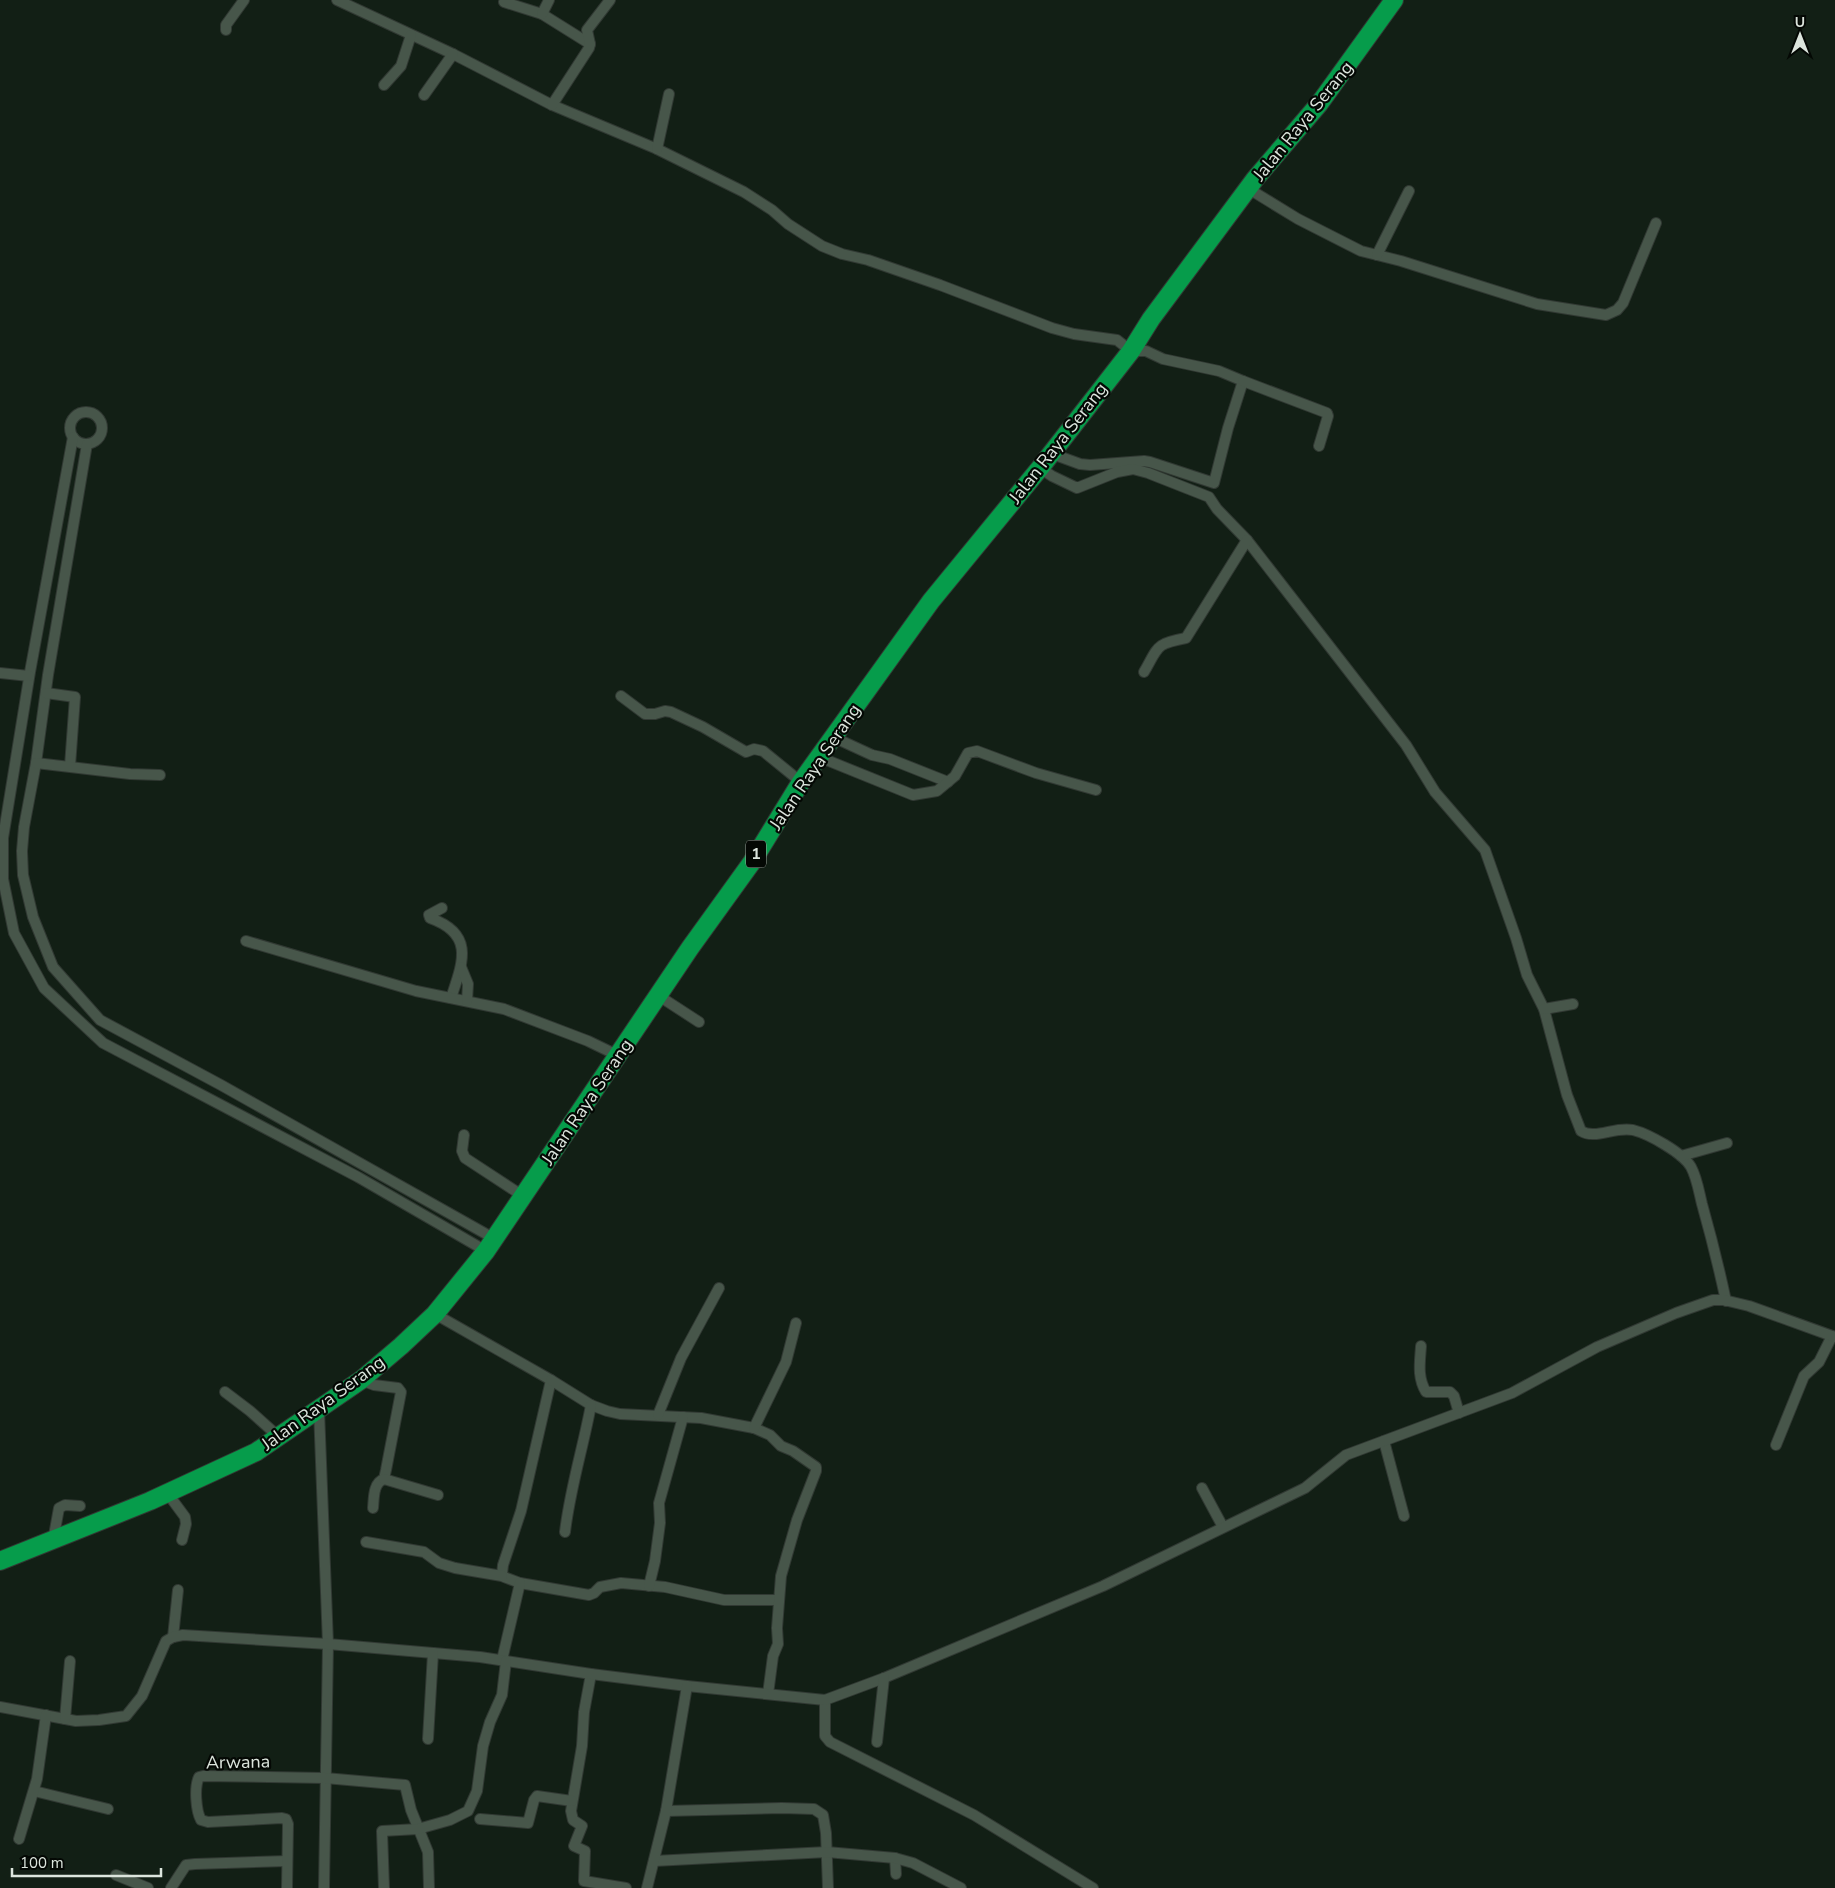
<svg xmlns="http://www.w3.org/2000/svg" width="1835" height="1888" font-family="'Nunito Sans',sans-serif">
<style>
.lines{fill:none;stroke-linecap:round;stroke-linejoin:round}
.street-casing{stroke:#313933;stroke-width:12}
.highway-casing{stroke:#313933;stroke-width:20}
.street{stroke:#47564a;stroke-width:10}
.highway{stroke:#069c4b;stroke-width:18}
.labels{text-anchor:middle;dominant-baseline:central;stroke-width:4.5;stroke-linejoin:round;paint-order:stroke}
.shield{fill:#040804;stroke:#9ba39c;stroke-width:1}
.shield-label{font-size:16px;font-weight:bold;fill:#dce5dd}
.street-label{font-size:18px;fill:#dce5dd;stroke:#040804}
</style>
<rect width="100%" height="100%" fill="#121f15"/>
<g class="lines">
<!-- street casing -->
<g class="street-casing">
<g id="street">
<path d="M337,0L453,54L552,105L657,149L744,192L772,210L788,224L822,246L842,254L868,260L940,285L1052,328L1074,334L1117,340L1131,351H1146L1163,359L1219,371L1243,381L1228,428L1214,483L1150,462L1144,461L1090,465L1080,464L1050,453"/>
<path d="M504,2L542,14L590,44"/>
<path d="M542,14L549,0"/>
<path d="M226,30V25L244,0"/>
<path d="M384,85L401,66L411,35"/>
<path d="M424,95L453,54"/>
<path d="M552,105L589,48L590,44L587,30L610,0"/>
<path d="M657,149L669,94"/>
<path d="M1249,189L1298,219L1361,251L1401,261L1537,304L1606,315L1617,310L1623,303L1656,223"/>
<path d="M1377,255L1409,191"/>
<path d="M1243,381L1327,413L1328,416L1319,446"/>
<circle cx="86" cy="428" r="16"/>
<path d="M73,437L30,672L3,838V879L14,933L44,988L103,1043L358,1177L486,1251"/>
<path d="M87,444L48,675L36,763L24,827L22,851L23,875L33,917L53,967L100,1020L221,1085L495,1239"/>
<path d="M1040,468L1052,476L1077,488L1117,472L1133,469L1148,473L1209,497L1217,509L1247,540L1406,745L1435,792L1485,850L1516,938L1527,975L1544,1009L1567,1095L1581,1131C1595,1140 1615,1126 1633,1130C1649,1134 1683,1153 1691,1167C1697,1178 1699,1192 1702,1204C1711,1236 1719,1268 1726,1301"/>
<path d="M1144,672C1159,646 1155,644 1186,638L1247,540"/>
<path d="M0,673L29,676"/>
<path d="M46,693L75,697L70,766"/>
<path d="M621,696L645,714H655L665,711L671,712L703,727L746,752L754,749L763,751L801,782"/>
<path d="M833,737L872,755L890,759L948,782"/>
<path d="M819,757L913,795L937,791L955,776L968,753L977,751L1036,773L1096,790"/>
<path d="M36,763L130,774L160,775"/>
<path d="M442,908L429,915L430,918C475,934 463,962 451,998"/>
<path d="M246,941L416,991L504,1009L588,1041L619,1056"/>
<path d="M461,967L468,984L467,1001"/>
<path d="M659,996L699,1022"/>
<path d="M1544,1009L1573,1004"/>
<path d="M464,1135L462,1151L465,1158L523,1196"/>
<path d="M1681,1156L1727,1143"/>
<path d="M435,1314L551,1380L521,1511L503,1565L502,1574L504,1577L520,1583L589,1595L594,1593L600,1587L621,1583L665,1587L724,1600H779"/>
<path d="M1421,1346C1420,1362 1417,1377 1426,1392H1450L1454,1396L1459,1413"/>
<path d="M361,1380L374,1385L398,1388L401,1392L386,1470L384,1479C373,1483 374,1498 373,1508"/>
<path d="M551,1380L591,1405L607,1411L620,1414L701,1418L754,1428L770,1435L781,1446L793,1451L816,1467V1471L797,1520L781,1576L777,1628L778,1644L773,1656L768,1694"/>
<path d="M225,1392L250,1411L279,1437"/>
<path d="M319,1410L328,1644L324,1888"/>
<path d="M658,1415L681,1358L719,1288"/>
<path d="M754,1428L786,1362L796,1323"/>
<path d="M1384,1441L1404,1516"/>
<path d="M1776,1445L1804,1376L1819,1362L1832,1336"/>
<path d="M384,1479L438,1495"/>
<path d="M1202,1488L1223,1527"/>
<path d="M168,1494L185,1517L186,1524L182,1540"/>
<path d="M565,1532C570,1489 583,1448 591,1405"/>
<path d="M53,1541L59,1508L65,1505L80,1506"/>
<path d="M366,1542L424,1552L439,1563L455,1568L502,1576"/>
<path d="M649,1586L655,1561L660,1523L659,1503L683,1417"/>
<path d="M173,1637L178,1590"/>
<path d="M502,1660L520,1583"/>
<path d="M591,1674L584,1712L582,1746L571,1811L573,1820L582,1826L574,1846L585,1851L584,1881L626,1888"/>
<path d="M825,1700V1736L830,1742L974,1815L1093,1888"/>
<path d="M0,1707L76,1721L99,1720L126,1716L142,1696L166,1641L173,1637L183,1635L328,1644L480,1657L591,1674L687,1686L825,1700L884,1678L1103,1586L1305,1488L1346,1455L1512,1393L1597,1347L1676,1313L1713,1300H1724L1749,1306L1835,1337"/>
<path d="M65,1719L70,1661"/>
<path d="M428,1739L433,1653"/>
<path d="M877,1742L884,1678"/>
<path d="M34,1791L108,1809"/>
<path d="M666,1811L782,1808L814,1809L823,1815L826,1833L828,1888"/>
<path d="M480,1819L528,1823L534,1800L537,1796L572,1801"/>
<path d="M19,1839L37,1779L46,1715"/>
<path d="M895,1858L896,1874"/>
<path d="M654,1861L827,1852L895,1858L913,1863L961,1888"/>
<path d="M116,1875L148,1888"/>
<path d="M171,1888L186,1865L195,1864L287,1861"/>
<path d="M287,1888L288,1824L286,1819L282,1818L208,1822L201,1820C196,1811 194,1787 199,1777L203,1776L325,1778L405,1785L411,1810L428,1852L429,1888"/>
<path d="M384,1888L382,1831L418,1829L450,1820L468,1811L477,1791L483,1746L490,1722L502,1695L506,1661"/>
<path d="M647,1888L666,1811L687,1686"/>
</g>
</g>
<!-- highway casing -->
<g class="highway-casing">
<path id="highway" d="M0,1561L150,1501L256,1452L361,1380L401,1346L435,1314L486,1251L690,948L752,862L801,782L931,601L1040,468L1131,351L1151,319L1255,179L1319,104L1394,0"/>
</g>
<!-- street -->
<use href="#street" class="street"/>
<!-- highway -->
<use href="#highway" class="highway"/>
</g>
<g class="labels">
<!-- shield labels -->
<rect class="shield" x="746" y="840.5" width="20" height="27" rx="4"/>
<g class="shield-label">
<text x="756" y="854">1</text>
</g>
<!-- street labels -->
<g class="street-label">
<text transform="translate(1303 121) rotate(-51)">Jalan Raya Serang</text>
<text transform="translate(1058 443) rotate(-52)">Jalan Raya Serang</text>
<text transform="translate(815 767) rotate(-56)">Jalan Raya Serang</text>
<text transform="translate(587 1102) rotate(-56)">Jalan Raya Serang</text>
<text transform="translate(323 1403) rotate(-36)">Jalan Raya Serang</text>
<text transform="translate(238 1762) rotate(-1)">Arwana</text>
</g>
</g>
<!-- north arrow -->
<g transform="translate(1800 35)" stroke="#040804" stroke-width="4" paint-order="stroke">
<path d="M0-4L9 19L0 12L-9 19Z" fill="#dce5dd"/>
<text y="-8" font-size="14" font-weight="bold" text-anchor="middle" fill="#dce5dd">U</text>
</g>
<!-- scale -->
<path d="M12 1868v8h149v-8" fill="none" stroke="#dce5dd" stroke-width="2.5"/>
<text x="20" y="1868" font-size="15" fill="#dce5dd" stroke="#040804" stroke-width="4" paint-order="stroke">100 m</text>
</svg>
